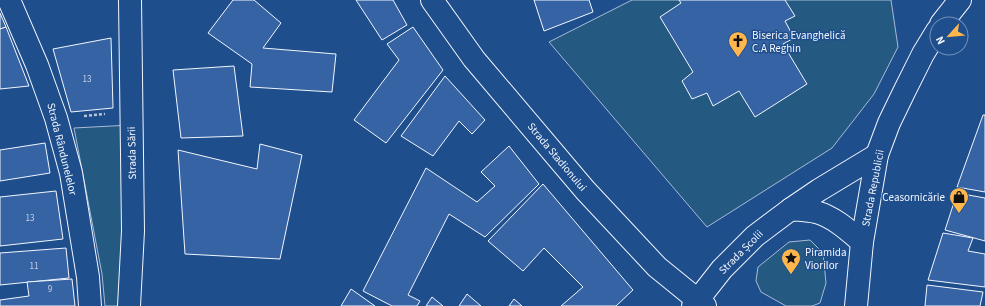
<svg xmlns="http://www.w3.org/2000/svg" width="985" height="306" font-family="'Source Sans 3',sans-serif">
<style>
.green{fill:#245a82;stroke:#a8bbd7}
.building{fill:#3563a3;stroke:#f2f6ff}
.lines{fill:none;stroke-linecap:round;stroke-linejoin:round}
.minor-casing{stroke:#f2f6ff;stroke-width:24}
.major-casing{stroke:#f2f6ff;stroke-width:24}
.path{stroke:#b3c4dc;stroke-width:2.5;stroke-dasharray:3 2;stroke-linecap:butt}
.minor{stroke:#1f4e8c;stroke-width:22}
.major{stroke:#1f4e8c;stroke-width:22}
.labels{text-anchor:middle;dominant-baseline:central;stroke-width:3;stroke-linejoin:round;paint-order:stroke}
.number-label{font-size:9px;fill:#c3d1e8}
.poi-label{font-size:11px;fill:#f2f6ff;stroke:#1f4e8c;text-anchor:start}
.street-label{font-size:11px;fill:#f2f6ff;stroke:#1f4e8c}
</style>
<rect width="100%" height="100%" fill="#1f4e8c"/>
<!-- green -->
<g class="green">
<path d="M632,0H891L898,47L874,94L832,148L707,227L549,42Z"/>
<path d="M131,125L129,306H105L102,274L74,128Z"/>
<path d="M810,240L823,253L826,283L820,303L812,306H786L761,292L756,281L758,267L789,242Z"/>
</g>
<!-- building -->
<g class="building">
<path d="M233,0H254L281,23L263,48L336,54L332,92L250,87L252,64L208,33Z"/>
<path d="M356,0H393L407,25L382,40Z"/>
<path d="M534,0H589L593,12L544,31Z"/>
<path d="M679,0H785L795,16L785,21L794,38L783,44L807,84L755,117L739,91L713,106L707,93L692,99L682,81L693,72L660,17L681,3Z"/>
<path d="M0,13L6,27L0,29Z"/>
<path d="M6,27L29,86L0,89V29Z"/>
<path d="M413,27L443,70L386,143L354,120L399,60L387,44Z"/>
<path d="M111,38L113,108L71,112L53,49Z"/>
<path d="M234,66L243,136L181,138L173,70Z"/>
<path d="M445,76L485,120L472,134L459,121L433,156L401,136Z"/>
<path d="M983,115H985V192L957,187Z"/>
<path d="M45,143L50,173L0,181V150Z"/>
<path d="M260,144L302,155L280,259L185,254L178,150L257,169Z"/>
<path d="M509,146L539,184L485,237L449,214L408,295L420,301L417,306H392L363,291L426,168L477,202L495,186L481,172Z"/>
<path d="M543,184L633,290L616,306H561L583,287L544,248L523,271L488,241Z"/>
<path d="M56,191L63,239L0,246V197Z"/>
<path d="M957,193L985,198V241L945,230Z"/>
<path d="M943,233L973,238L968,251L985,254V287L928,280Z"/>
<path d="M66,248L69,278L0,285V253Z"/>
<path d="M72,279L75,306H0V300L29,296L27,282Z"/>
<path d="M927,285L983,292L980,306H925Z"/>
<path d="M351,289L375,306H341Z"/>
<path d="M467,294L481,306H459Z"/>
<path d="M432,297L443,306H426Z"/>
<path d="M514,299L522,306H509Z"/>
</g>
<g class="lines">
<!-- minor casing -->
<g class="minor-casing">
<g id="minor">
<path d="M9,0L37,65L56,118L71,173L88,277L90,306"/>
<path d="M432,0L474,59L585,190L657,267L705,306"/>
<path d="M129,306L133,231L130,0"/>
<path d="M693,306L722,269L755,236L791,209C799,210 808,210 816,212C834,217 848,230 862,242"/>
</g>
</g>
<!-- major casing -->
<g class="major-casing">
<g id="major">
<path d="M941,24L960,0"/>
<path d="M791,209L819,190L877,155"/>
<path d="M856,306L862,242L877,155L889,123L904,92L923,54L937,31"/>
</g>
</g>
<!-- path -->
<path class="path" d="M84,116L105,114"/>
<!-- minor -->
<use href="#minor" class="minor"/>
<!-- major -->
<use href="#major" class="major"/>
</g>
<!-- icons -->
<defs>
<g id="church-pin" transform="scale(1)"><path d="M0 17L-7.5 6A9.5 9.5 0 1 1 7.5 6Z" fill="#ffb74d" stroke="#1f4e8c"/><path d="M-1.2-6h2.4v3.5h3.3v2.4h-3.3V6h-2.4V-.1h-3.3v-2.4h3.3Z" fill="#111"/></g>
<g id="shop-pin" transform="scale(1)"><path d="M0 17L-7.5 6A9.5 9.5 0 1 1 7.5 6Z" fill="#ffb74d" stroke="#1f4e8c"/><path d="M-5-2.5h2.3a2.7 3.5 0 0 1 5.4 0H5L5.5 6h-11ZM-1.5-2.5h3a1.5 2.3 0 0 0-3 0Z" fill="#111"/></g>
<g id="sight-pin" transform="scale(1)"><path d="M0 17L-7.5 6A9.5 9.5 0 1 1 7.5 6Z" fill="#ffb74d" stroke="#1f4e8c"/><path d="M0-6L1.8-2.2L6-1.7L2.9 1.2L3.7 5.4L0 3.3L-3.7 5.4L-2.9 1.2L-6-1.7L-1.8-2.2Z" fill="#111"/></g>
</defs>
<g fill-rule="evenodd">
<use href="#church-pin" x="738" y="41"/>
<use href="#shop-pin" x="959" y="197"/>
<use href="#sight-pin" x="791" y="258"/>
</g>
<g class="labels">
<!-- number labels -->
<g class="number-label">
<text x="87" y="79">13</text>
<text x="30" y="218">13</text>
<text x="34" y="266">11</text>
<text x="50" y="289">9</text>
</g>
<!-- poi labels -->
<g class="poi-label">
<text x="752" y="35">Biserica Evanghelică<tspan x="752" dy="13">C.A Reghin</tspan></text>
<text x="945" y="197" text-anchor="end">Ceasornicărie</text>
<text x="805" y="252">Piramida<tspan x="805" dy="13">Viorilor</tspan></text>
</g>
<!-- street labels -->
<g class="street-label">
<text transform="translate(62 149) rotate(76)">Strada Rândunelelor</text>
<text transform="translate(132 153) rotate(-91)">Strada Sării</text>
<text transform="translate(557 157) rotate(50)">Strada Stadionului</text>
<text transform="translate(873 188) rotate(-79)">Strada Republicii</text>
<text transform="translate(741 252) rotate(-45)">Strada Școlii</text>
</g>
</g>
<!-- north arrow -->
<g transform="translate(949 36) rotate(243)"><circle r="19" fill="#1f4e8c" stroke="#7391ba"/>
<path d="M0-3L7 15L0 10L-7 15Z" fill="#ffb74d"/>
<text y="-6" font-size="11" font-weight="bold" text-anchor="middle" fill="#f2f6ff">N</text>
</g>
</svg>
